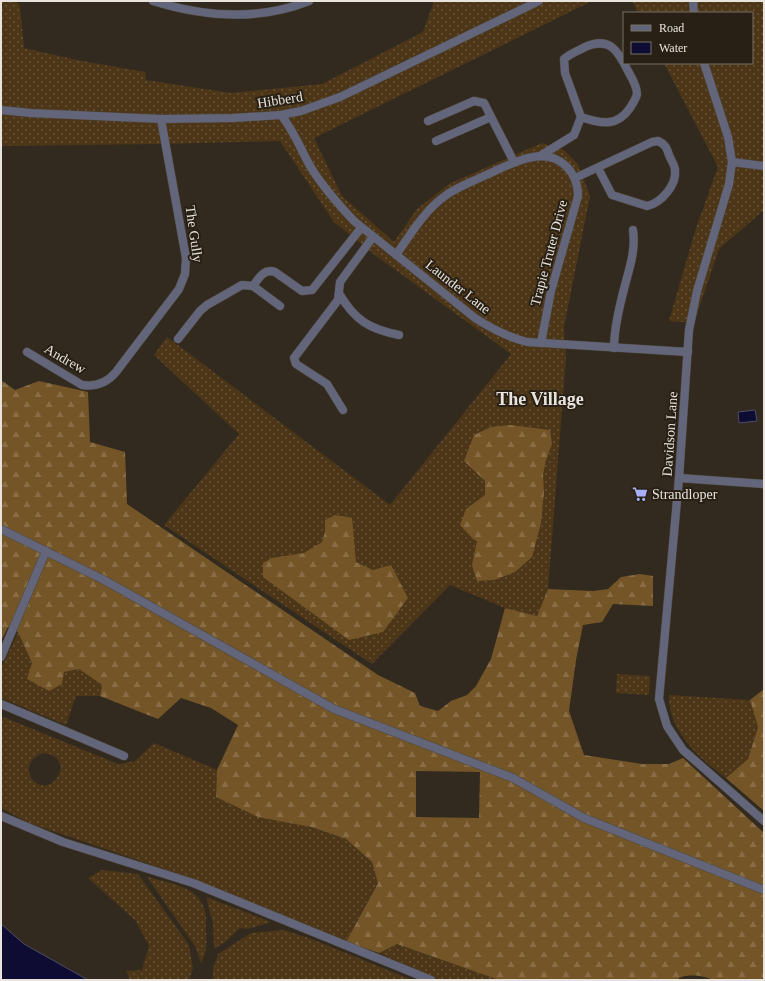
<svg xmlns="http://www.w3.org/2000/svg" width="765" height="981" font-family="Georgia,serif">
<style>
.grass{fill:url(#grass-dots);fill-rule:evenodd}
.forest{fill:url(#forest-firs);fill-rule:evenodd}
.water{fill:#0e0c33;stroke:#4f4c66}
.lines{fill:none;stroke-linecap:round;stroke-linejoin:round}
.minor-casing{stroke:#4f483d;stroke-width:9}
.minor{stroke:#63667b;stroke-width:8}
.labels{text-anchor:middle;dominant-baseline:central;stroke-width:4;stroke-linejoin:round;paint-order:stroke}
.street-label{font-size:14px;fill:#e8e3dc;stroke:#282015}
.poi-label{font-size:14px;fill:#e8e3dc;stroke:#282015;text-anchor:start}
.district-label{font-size:18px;font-weight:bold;fill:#e8e3dc;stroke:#282015}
</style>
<defs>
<pattern id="grass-dots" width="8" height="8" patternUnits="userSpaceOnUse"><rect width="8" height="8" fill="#4c3617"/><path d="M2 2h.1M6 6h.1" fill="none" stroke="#665338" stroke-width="1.8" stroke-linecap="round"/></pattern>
<pattern id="forest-firs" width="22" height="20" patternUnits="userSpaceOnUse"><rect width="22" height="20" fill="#745527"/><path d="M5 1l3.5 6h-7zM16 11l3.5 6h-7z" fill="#886d46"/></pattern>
</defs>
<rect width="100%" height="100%" fill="#322a1f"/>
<!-- grass -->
<g class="grass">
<path d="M1,1H16L20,6L24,48L77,60L145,72L146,80L231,93L322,84L423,32L434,1H592L314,138L342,196L394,242L417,209L449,184L542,143L564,150L578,164L590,196L564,327L566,358L548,589L537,616L505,608L450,585L372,664L164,525L239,434L154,355L167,337L390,505L511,354L375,255L334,222L280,141L159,144L1,146Z"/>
<path d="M632,1H764V210L719,249L694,323L669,321L696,228L718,167L664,63H752V13H638Z"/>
<path d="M18,632L32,663L28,679L49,691L64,672L79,669L102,685L100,696H76L66,725L1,698V669Z"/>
<path d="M617,674L650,676L649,695L616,693Z"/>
<path d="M669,695L750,700L758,727L748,759L726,778C699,758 668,731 669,695Z"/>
<path d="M1,716L118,764L135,761L154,743L217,770L216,797L346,839L372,862L378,882L346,942L193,879L29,823L1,808ZM44,753C79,758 50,802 32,779C24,768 32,756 44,753Z"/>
<path d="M102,870L138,874L189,945L193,968L189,980H130L126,971L142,970L149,946L135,920L88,878Z"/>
<path d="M147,877C169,883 199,886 205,911C207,917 206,924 206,930C207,942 207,952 201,963L195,946Z"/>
<path d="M206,897L271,922L248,929L240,928L225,942L214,949L213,923Z"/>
<path d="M284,930L314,940L412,980H213V969L218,954L251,933Z"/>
<path d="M397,944L499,980H439L379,953Z"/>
</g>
<!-- forest -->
<g class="forest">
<path d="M1,380L15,390L39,381L88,392L90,442L125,452L127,504L378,675L415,693L420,706L438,711L451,701L467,695L476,686L491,659L505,608L537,616L548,589L593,591L608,589L621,577L640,574L653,576V606L613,604L602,622L583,625L576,660L569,711L584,755L642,764H669L683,758L764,833V980H713C704,975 684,973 676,980H499L397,944L379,953L346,942L378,883L372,862L346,839L311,827L258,817L216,797L217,770L238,725L211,708L181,698L158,719L100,696L102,685L79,669L64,672L62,684L49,691L27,679L32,663L18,632L8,627L1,641ZM416,771L480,772L479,818L416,817Z"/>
<path d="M510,425L550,430L552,444L546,460L543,474L544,492L541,523L532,557L515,572L494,580L477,581L472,565L477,541L473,539L460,525L466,509L485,495V481L464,461L474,435L491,427Z"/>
<path d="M335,515L352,518L356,562L373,570L391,565L408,598L383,632L349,640L263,577V563L272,558L304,553L322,542L325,532V520Z"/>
<path d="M764,689V811L726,778L748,759L758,727L750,700Z"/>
</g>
<!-- water -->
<g class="water">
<path d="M755,410L757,421L739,423L738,412Z"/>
<path d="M1,924L24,944L88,980H1Z"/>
</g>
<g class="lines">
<!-- minor casing -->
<g class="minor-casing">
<g id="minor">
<path d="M153,1C204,17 258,21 309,1"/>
<path d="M693,1L694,13"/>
<path d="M704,63L728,137L732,162L729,184L697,291L689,330L679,478L659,699L667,726L683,750L764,821"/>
<path d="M1,110L31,113L161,119L233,118L281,115L301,111L340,97L539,1"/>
<path d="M281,115C294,131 300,148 310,166C322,186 338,204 354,221L475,318C492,329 508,337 527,342L688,352"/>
<path d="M428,121L474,101L484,103L514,162"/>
<path d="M436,141L491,117"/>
<path d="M540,156L574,135L581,117L565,73L564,59C571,53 578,51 585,47C610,36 618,51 628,71C632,78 637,86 637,94C636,99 633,103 630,108C617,127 601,124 581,117"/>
<path d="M732,162L764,166"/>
<path d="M575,178L652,142L658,141C665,144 667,148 669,155C671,160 675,166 675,170C677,185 661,203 647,206L612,195L598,168"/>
<path d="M396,255C410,235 425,210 445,196C457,187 472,182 486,175C509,165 543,144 566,166C574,174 578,185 578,196L551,291L541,343"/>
<path d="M253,286L280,306"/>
<path d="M340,295C355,320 369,329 399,335"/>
<path d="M178,339L200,311L207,305L242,285L253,286C259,278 264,268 275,272L302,291L312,290L361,228"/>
<path d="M614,348C614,328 619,308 624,289C629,269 636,251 633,230"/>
<path d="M27,352L82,385C96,387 107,383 116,372L179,289L185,274L186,258L161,119"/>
<path d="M343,410L327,384L296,364L294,358L338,300L340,282L373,237"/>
<path d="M679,478L764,484"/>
<path d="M1,529L104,580L334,709L513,778L584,818L764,890"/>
<path d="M1,657L46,551"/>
<path d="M1,704L124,756"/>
<path d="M1,816L63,842L193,883L431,980"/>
</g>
</g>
<!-- minor -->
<use href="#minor" class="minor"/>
</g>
<!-- icons -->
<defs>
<g id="supermarket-bare" transform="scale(1.2)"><path d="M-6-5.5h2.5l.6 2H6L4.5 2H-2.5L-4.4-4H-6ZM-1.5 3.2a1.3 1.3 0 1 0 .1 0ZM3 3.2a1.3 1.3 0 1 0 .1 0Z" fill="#a8b0fc" stroke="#282015" stroke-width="2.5" paint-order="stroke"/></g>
</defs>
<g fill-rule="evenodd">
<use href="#supermarket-bare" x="640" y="494"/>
</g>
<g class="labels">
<!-- street labels -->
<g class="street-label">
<text transform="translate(280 100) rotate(-9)">Hibberd</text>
<text transform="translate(194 234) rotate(82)">The Gully</text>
<text transform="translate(549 253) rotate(-75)">Trapie Truter Drive</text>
<text transform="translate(458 287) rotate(38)">Launder Lane</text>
<text transform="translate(65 359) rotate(30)">Andrew</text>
<text transform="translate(670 434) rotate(-86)">Davidson Lane</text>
</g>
<!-- poi labels -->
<g class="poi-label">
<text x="652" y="494">Strandloper</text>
</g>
<!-- district labels -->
<g class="district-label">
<text x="540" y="399">The Village</text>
</g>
</g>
<!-- border -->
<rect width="765" height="981" fill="none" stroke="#e8e3dc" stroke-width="4"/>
<!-- legend -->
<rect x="623" y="12" width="130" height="52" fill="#282015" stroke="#756e65"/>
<rect x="631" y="25" width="20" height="6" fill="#63667b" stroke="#756e65"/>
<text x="659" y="32" font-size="12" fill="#e8e3dc">Road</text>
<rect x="631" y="42" width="20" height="12" fill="#0e0c33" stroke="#756e65"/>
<text x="659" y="52" font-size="12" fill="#e8e3dc">Water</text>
</svg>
